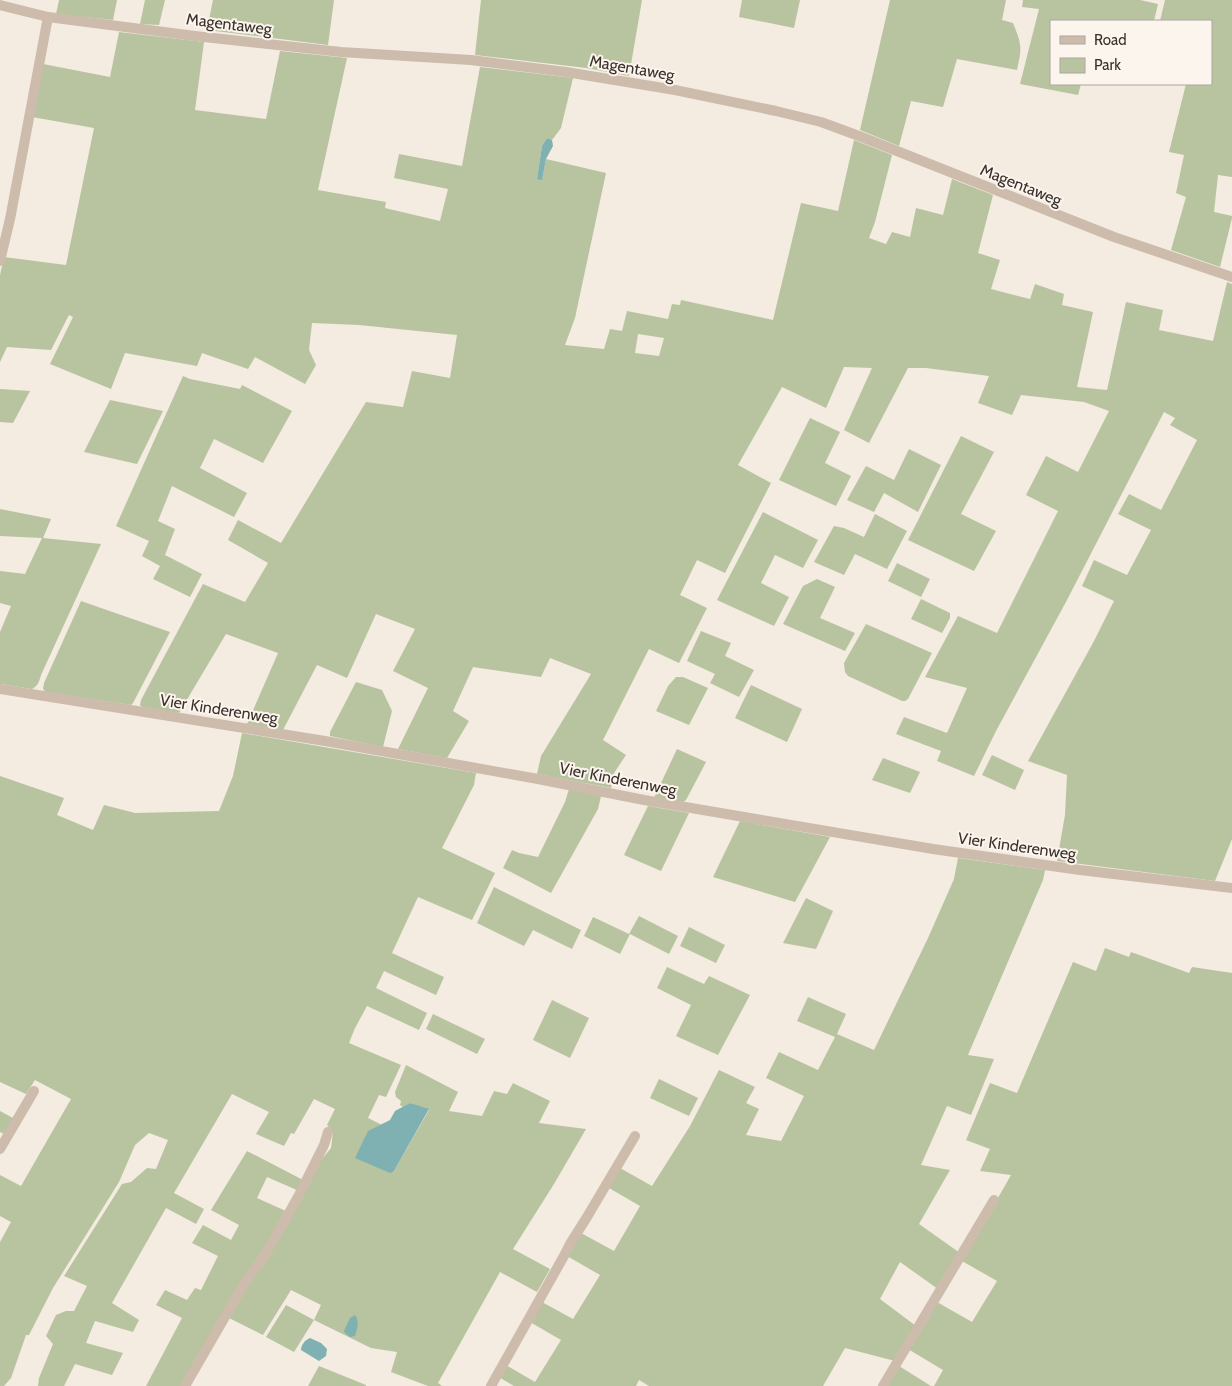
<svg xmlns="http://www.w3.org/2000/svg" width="1232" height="1386" font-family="Cabin,sans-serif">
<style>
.green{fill:#b8c4a0;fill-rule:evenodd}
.water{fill:#7fb0b2}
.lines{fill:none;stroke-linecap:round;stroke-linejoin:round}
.street{stroke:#cdbbac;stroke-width:10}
.labels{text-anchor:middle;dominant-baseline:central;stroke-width:4;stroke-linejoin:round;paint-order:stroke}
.street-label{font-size:16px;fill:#3b302b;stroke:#fbf5ee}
</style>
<rect width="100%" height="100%" fill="#f4ebe1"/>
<!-- green -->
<g class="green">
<path d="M59,0H117L113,20L56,14Z"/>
<path d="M145,0H165L159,25L140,24Z"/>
<path d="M213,0H334L328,45L207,30Z"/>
<path d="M481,0H642L629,76L586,68L475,55Z"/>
<path d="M742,0H800L794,28L739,17Z"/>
<path d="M890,0H1006L1002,20L1013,23C1022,45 1022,47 1017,70L957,59L943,107L911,101L899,146L860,130Z"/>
<path d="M1023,0H1140L1158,4L1154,21H1051V84H1081L1078,95L1020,84L1039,9L1022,7Z"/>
<path d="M1165,0H1232V177L1218,175L1214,212L1232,216V218L1220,267L1171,250L1186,197L1176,193L1184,155L1169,152L1186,84H1211V21H1160Z"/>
<path d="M119,32L204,42L195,110L266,119L280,51L347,58L318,190L386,202L385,208L440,221L448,189L394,178L399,154L462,166L480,67L573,78L561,128L552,140L547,138L542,146L537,179H542L546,159L606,173L575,318L565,345L604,349L610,329L622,331L627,311L668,319L672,304L680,305L681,300L773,320L801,203L838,211L854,140L892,155L875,222L869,238L886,244L892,232L910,237L916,208L943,215L952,179L993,195L978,253L1000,260L991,289L1030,299L1035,284L1064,294L1062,305L1093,312L1077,387L1107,390L1126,302L1163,310L1159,330L1213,341L1227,282L1232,284V839L1215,881L1057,861L1065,815L1067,775L1028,761L1094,641L1114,601L1082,586L1094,560L1127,575L1151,530L1118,514L1129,494L1161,510L1197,440L1170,425L1175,418L1164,412L1067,600L996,731L974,776L937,761L941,751L896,734L904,717L947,733L967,688L925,677L958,616L997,633L1058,511L1026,495L1046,456L1078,472L1109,411L1084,402L1021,395L1012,415L978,403L989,376L926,368H908L869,443L844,430L872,368L844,367L826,408L782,387L738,465L771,483L725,573L697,560L680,595L707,608L679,663L649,649L603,740L626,755L614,773L611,788L537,774L541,756L591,674L550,658L541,677L473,667L453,711L469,721L447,758L398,749L428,688L393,671L415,629L376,614L347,678L317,665L283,730L247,724L278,653L226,634L179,713L142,707L140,705L141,700L203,584L245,602L268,563L228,540L238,520L281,543L366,402L403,407L412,371L450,378L457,335L359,325L312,323L309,350L316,365L305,384L255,357L248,369L202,353L197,366L125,353L111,389L50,364L73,317L69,315L51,350L7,347L0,362V275L4,257L66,265L94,128L32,117L43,64L110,77ZM638,334L664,338L659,356L635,353Z"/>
<path d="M183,376L190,379L240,389L242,385L292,411L263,463L214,439L200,468L247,493L234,517L172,486L158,521L175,529L165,555L202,574L190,597L153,579L160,566L142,556L149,541L116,526Z"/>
<path d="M0,389L30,391L13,423L0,422Z"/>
<path d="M110,400L163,411L137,464L84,452Z"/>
<path d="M810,418L840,432L825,463L851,476L836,506L779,480Z"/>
<path d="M961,436L994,452L961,514L996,531L974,571L908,540Z"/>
<path d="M909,449L941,465L918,512L884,493L874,512L847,500L866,466L894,480Z"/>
<path d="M0,509L51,519L43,538L101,544L41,675C39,682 38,686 32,689L0,684V632L11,606L0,603V571L25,574L42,538L0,536Z"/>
<path d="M763,512L818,540L803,568L775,555L761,583L789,597L774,626L717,600Z"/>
<path d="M875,514L907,531L887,569L855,554L844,575L814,562L834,526L844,528L864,537Z"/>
<path d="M897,563L930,579L921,597L888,581Z"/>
<path d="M817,579L835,587L820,618L855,633L845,651L783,624L803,586Z"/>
<path d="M921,599L950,613V618L942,633L911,619Z"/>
<path d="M81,601L170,632L133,703L131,705L46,692L43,689L44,683Z"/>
<path d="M866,624L932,653L908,699L905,701H902L848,676L845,672L844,663Z"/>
<path d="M701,631L731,643L725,656L754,670L739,697L710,683L715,674L687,661Z"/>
<path d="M676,677H683L708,688L689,725L656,711L668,686Z"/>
<path d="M356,682L382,690L392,711L383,747L330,736V732Z"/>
<path d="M751,685L802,709L787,742L735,718Z"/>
<path d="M242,733L476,773L474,785L442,848L495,873L472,920L418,897L392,953L444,977L436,995L384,971L376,988L427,1013L419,1030L367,1006L355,1028L349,1043L401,1065L386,1097L379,1095L368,1118L382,1125L368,1132L394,1171L429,1110L410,1103L403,1107L400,1105L401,1101L396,1097L395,1092L406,1065L458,1092L449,1111L482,1116L494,1091L507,1094L513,1083L550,1101L539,1123L586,1129L554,1184L513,1249L550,1269L537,1292L500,1272L438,1383L442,1386H428L391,1372L397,1352L371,1348L314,1320L294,1352L266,1337L286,1305L314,1320L321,1305L291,1290L263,1335L227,1317L314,1169L331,1148L333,1132L327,1125L335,1109L314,1099L294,1134L291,1133L284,1146L256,1134L269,1112L232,1094L174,1193L204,1209L196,1224L166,1208L112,1303L139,1320L133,1332L95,1321L86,1343L123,1353L112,1375L75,1364L64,1386H38L39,1378L53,1344L46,1336L56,1315L66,1311H74L87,1286L64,1276L122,1184L131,1182L147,1168L156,1169L168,1140L149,1133L135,1145L119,1182L53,1288L29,1335H26L11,1378L4,1386H0V1242L11,1222L0,1216V1175L21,1186L71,1099L35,1080L26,1094L0,1082V776L64,798L57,815L93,830L104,805L135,813L219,811L233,776Z"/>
<path d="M677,749L706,762L686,800L683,802L654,798Z"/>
<path d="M992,755L1024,770L1015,790L982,775Z"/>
<path d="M883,758L920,772L910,793L872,780Z"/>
<path d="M569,789L601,796L598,809L551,893L503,868L512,850L519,853L538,857L565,802Z"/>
<path d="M648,806L689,813L661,871L624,855Z"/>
<path d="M740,821L830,837L795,902L713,877Z"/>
<path d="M958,858L1045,870L1043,880L968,1055L994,1059L971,1115L947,1106L921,1165L950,1170L919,1224L960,1253L938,1289L900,1262L880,1299L916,1326L895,1361L845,1348L823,1386H649L639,1380L636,1386H514L497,1376L504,1364L535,1382L561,1340L530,1322L542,1302L573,1319L600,1275L567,1256L581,1233L614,1251L640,1206L609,1188L620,1168L652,1186L690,1126L719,1070L755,1087L746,1103L759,1109L746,1135L781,1141L804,1096L766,1078L779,1052L818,1070L835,1037L797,1021L808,997L846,1014L837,1034L874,1050L928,938L954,879Z"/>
<path d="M494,887L581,930L572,949L533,930L524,946L477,923Z"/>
<path d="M806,898L833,911L816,949L783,943Z"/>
<path d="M639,916L678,936L669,954L630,934L620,954L584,936L593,917L629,934Z"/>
<path d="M689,927L725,945L716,963L680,946Z"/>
<path d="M1105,948L1129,957L1131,952L1189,973L1192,967L1232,973V1386H934L943,1370L908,1349L937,1302L972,1322L997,1281L962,1261L1011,1175L980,1171L990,1149L966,1140L990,1083L1017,1093L1073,962L1096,971Z"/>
<path d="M667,967L704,984L709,976L750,995L718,1055L676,1036L691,1005L657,988Z"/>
<path d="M552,1000L589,1018L570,1058L533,1040Z"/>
<path d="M433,1014L485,1039L477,1054L426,1029Z"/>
<path d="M659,1079L698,1098L689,1116L650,1098Z"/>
<path d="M0,1111L13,1118L4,1134L0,1132Z"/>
<path d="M247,1151L305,1181L299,1191L267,1177L257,1198L288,1212L183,1386H146L182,1318L156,1305L165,1290L187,1300L195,1288L201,1290L218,1256L192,1243L203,1225L231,1240L239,1225L211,1210Z"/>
<path d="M319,1366L366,1385V1386H308Z"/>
<path d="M899,1366L931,1386H886Z"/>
</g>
<!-- water -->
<g class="water">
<path d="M547,138L552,140L553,146L546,159L542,180L537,179L542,146Z"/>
<path d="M410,1103L429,1109L394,1171L390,1173L355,1158L368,1131L390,1120L395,1111Z"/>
<path d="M355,1315C360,1321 357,1329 355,1336L350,1337L345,1333L344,1331L350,1318Z"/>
<path d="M310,1338L321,1343L327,1349L326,1356L319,1361L301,1350C301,1345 305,1340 310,1338Z"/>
</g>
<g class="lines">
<!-- street -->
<g class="street">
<path d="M0,5L48,17L195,36L341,52L471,60L566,72L675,90L776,111L821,122L859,136L1114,237L1232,277"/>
<path d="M0,261L10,219L48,17"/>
<path d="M0,689L325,741L538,779L644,800L933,849L1080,870L1232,888"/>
<path d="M0,1149L34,1091"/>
<path d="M185,1386L244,1284L263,1258L281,1227L298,1197L324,1145L328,1132"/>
<path d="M491,1386L565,1254L570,1244L587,1217L635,1136"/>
<path d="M883,1386L994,1200"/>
</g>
</g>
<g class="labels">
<!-- street labels -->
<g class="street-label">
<text transform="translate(229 24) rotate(7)">Magentaweg</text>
<text transform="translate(632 68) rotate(10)">Magentaweg</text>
<text transform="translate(1021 185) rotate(22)">Magentaweg</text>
<text transform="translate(219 709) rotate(9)">Vier Kinderenweg</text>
<text transform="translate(618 779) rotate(11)">Vier Kinderenweg</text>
<text transform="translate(1017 846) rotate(8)">Vier Kinderenweg</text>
</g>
</g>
<!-- legend -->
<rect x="1050" y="20" width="162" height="65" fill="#fbf5ee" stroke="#aea6a0"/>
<rect x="1060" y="36" width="25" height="8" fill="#cdbbac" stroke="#aea6a0"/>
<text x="1094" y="45" font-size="15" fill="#3b302b">Road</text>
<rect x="1060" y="58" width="25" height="15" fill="#b8c4a0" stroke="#aea6a0"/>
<text x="1094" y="70" font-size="15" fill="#3b302b">Park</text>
</svg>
